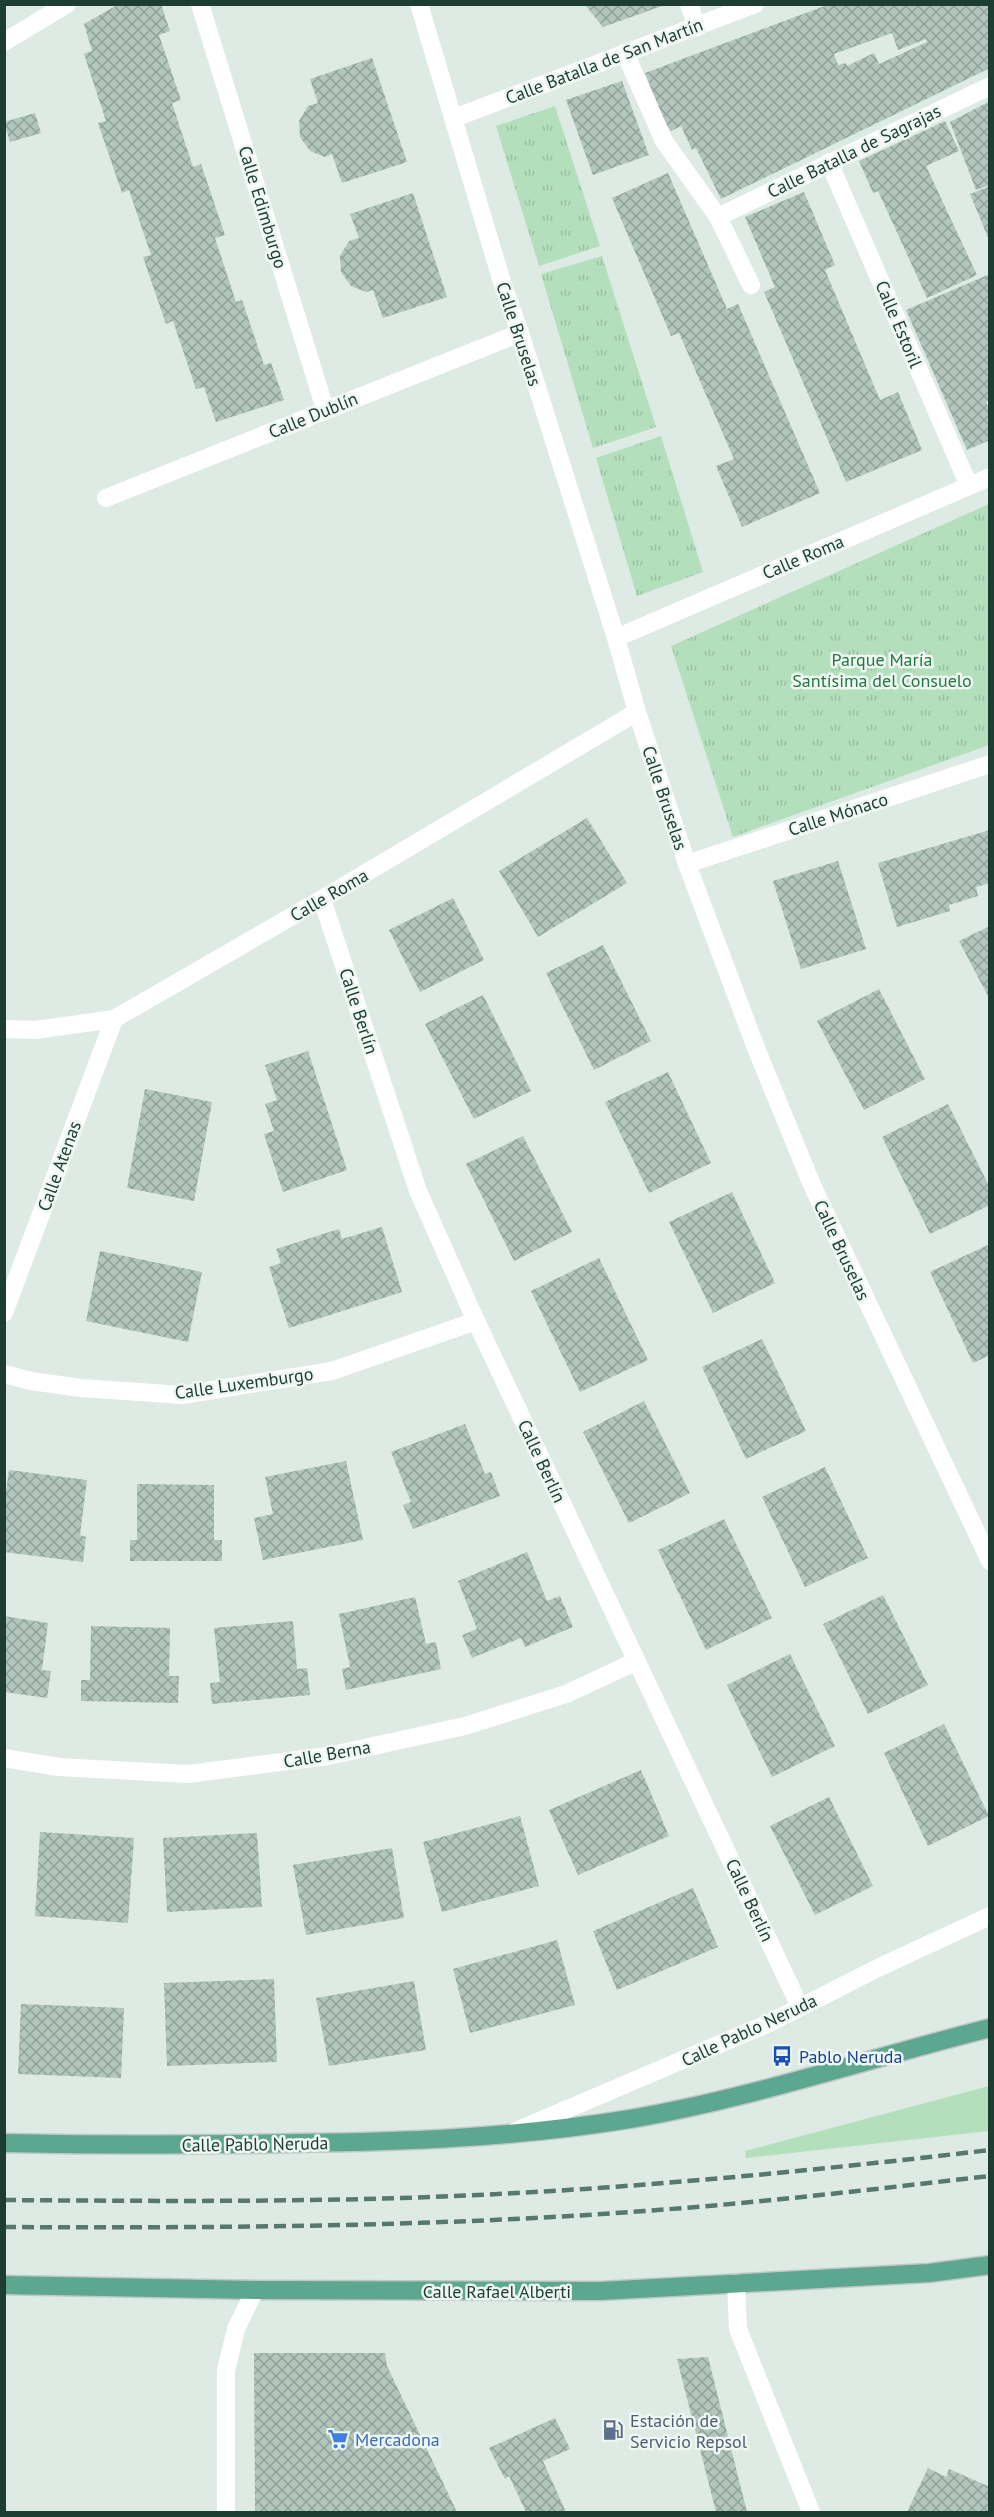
<svg xmlns="http://www.w3.org/2000/svg" width="994" height="2517" font-family="'PT Sans',sans-serif">
<style>
.grass{fill:url(#grass-tufts)}
.garden{fill:#b3dfbd}
.building{fill:url(#building-cross-hatch);fill-rule:evenodd}
.lines{fill:none;stroke-linecap:round;stroke-linejoin:round}
.primary-casing{stroke:#c0c8c6;stroke-width:21}
.lane{stroke:#fff;stroke-width:18}
.street{stroke:#fff;stroke-width:18}
.primary{stroke:#5da68f;stroke-width:18}
.rail{stroke:#57786e;stroke-width:4.5;stroke-dasharray:12 6;stroke-linecap:butt}
.labels{text-anchor:middle;dominant-baseline:central;stroke-width:5;stroke-linejoin:round;paint-order:stroke}
.street-label{font-size:18px;fill:#1d3c32;stroke:#eef7f2}
.park-label{font-size:18px;fill:#237740;stroke:#eef7f2}
.transit-label{font-size:18px;fill:#164399;stroke:#eef7f2;text-anchor:start}
.service-label{font-size:18px;fill:#4e5e75;stroke:#eef7f2;text-anchor:start}
.shop-label{font-size:18px;fill:#366cbe;stroke:#eef7f2;text-anchor:start}
</style>
<defs>
<pattern id="grass-tufts" width="24" height="20" patternUnits="userSpaceOnUse" patternTransform="scale(1.5)"><rect width="24" height="20" fill="#b3dfbd"/><path d="M3 7l-1-3M5 7V3M7 7l1-3M15 17l-1-3M17 17v-4M19 17l1-3" fill="none" stroke="#9ac0a3"/></pattern>
<pattern id="building-cross-hatch" width="8" height="8" patternUnits="userSpaceOnUse" patternTransform="scale(1.5)"><rect width="8" height="8" fill="#b2c6bd"/><path d="M0 0l8 8M0 8l8-8" fill="none" stroke="#90a29a"/></pattern>
</defs>
<rect width="100%" height="100%" fill="#ddebe4"/>
<!-- grass -->
<g class="grass">
<path d="M555,106L600,246L539,266L496,126Z"/>
<path d="M602,256L656,427L593,448L541,274Z"/>
<path d="M661,436L703,572L637,596L596,458Z"/>
<path d="M989,504V745L733,837L671,646Z"/>
</g>
<!-- garden -->
<path class="garden" d="M989,2086V2131L746,2158L745,2151Z"/>
<!-- building -->
<g class="building">
<path d="M119,4H161L170,31L159,35L181,100L172,103L193,167L201,164L225,235L215,238L236,302L242,300L264,365L271,363L284,400L216,422L204,387L196,389L173,321L166,324L143,257L151,255L129,190L122,193L98,123L106,121L84,54L92,51L84,24Z"/>
<path d="M830,4H988L990,68L721,199L696,148L692,150L681,126L671,131L664,121L645,73ZM892,33L898,50L926,39L927,42L879,64L874,53L847,66L846,63L838,65L834,54Z"/>
<path d="M585,5H665L603,27Z"/>
<path d="M372,58L407,162L342,183L332,154L325,157L310,151L300,137L299,121L308,106L318,103L310,79Z"/>
<path d="M622,81L649,155L593,175L566,100Z"/>
<path d="M990,101V185L976,190L950,122Z"/>
<path d="M35,113L41,133L10,142L4,122Z"/>
<path d="M945,121L959,151L926,166L977,275L927,298L878,191L873,193L859,161Z"/>
<path d="M668,173L727,309L738,304L820,493L742,527L716,466L734,459L679,333L671,336L612,198Z"/>
<path d="M990,186V240H989L970,194Z"/>
<path d="M804,192L835,265L825,270L880,400L898,392L922,450L846,482L764,292L775,287L745,217Z"/>
<path d="M413,193L447,297L383,318L373,290L366,292L351,286L341,272L340,256L349,241L359,238L350,214Z"/>
<path d="M990,274V400L986,402L990,411V440L967,450L906,310Z"/>
<path d="M587,818L627,883L538,937L499,871Z"/>
<path d="M990,830V883L976,887L978,896L949,905L950,911L897,927L878,863Z"/>
<path d="M838,861L866,949L801,969L773,881Z"/>
<path d="M453,898L484,960L420,992L389,930Z"/>
<path d="M990,926V1000L959,941Z"/>
<path d="M603,945L651,1041L594,1070L546,973Z"/>
<path d="M879,989L925,1079L864,1110L817,1021Z"/>
<path d="M483,995L531,1091L474,1119L425,1024Z"/>
<path d="M308,1051L347,1170L283,1192L264,1134L274,1131L265,1104L277,1100L265,1065Z"/>
<path d="M668,1072L711,1163L649,1193L605,1102Z"/>
<path d="M145,1089L212,1102L194,1201L127,1188Z"/>
<path d="M948,1104L990,1188V1205L930,1234L882,1137Z"/>
<path d="M523,1136L572,1232L514,1261L466,1164Z"/>
<path d="M732,1192L775,1283L713,1313L669,1222Z"/>
<path d="M382,1227L402,1292L289,1328L269,1267L281,1263L276,1249L339,1229L342,1239Z"/>
<path d="M990,1244V1355L973,1363L930,1272Z"/>
<path d="M100,1251L202,1272L188,1342L86,1321Z"/>
<path d="M599,1258L648,1360L580,1392L531,1291Z"/>
<path d="M762,1339L806,1431L746,1459L702,1367Z"/>
<path d="M644,1401L690,1493L629,1523L583,1432Z"/>
<path d="M465,1424L485,1474L491,1472L500,1496L413,1529L403,1505L411,1502L391,1452Z"/>
<path d="M346,1461L363,1540L263,1560L254,1518L273,1514L265,1477Z"/>
<path d="M825,1467L868,1558L805,1587L762,1497Z"/>
<path d="M9,1470L87,1480L80,1535L86,1537L83,1562L4,1552V1506Z"/>
<path d="M137,1484L214,1485V1540H222V1561H130V1540H137Z"/>
<path d="M724,1519L772,1618L706,1650L658,1550Z"/>
<path d="M527,1552L547,1601L560,1596L573,1627L525,1647L521,1638L472,1658L462,1635L477,1629L458,1581Z"/>
<path d="M883,1595L928,1685L868,1714L823,1624Z"/>
<path d="M415,1597L426,1644L436,1642L441,1669L346,1690L342,1669L350,1667L339,1614Z"/>
<path d="M4,1616L48,1623L42,1670L51,1671L47,1698L4,1692Z"/>
<path d="M293,1621L297,1669L307,1668L310,1695L212,1704L210,1683L220,1682L214,1628Z"/>
<path d="M91,1626L170,1628L169,1676H179L178,1703L81,1701V1680H90Z"/>
<path d="M790,1654L835,1746L772,1777L727,1685Z"/>
<path d="M944,1724L989,1816L928,1846L884,1753Z"/>
<path d="M641,1770L669,1836L578,1875L549,1810Z"/>
<path d="M829,1797L873,1886L815,1915L770,1826Z"/>
<path d="M520,1816L539,1886L442,1912L423,1842Z"/>
<path d="M40,1832L134,1838L128,1923L35,1916Z"/>
<path d="M257,1833L262,1907L167,1912L163,1838Z"/>
<path d="M392,1848L404,1918L306,1935L293,1865Z"/>
<path d="M693,1888L718,1947L617,1990L593,1931Z"/>
<path d="M557,1940L575,2005L470,2033L453,1969Z"/>
<path d="M274,1979L277,2062L167,2066L164,1983Z"/>
<path d="M414,1981L426,2050L329,2066L316,1998Z"/>
<path d="M21,2004L124,2008L121,2078L18,2074Z"/>
<path d="M254,2353H385L387,2366L457,2512H255Z"/>
<path d="M708,2357L747,2512H716L677,2359Z"/>
<path d="M555,2418L570,2449L543,2461L566,2512H526L509,2476L505,2479L489,2448Z"/>
<path d="M928,2468L946,2477L949,2469L990,2487V2512H907Z"/>
</g>
<g class="lines">
<!-- primary casing -->
<g class="primary-casing">
<g id="primary">
<path d="M4,2143C101,2145 198,2145 295,2143C407,2142 519,2137 630,2119C752,2098 870,2058 990,2028"/>
<path d="M4,2285L255,2290L600,2291L929,2273L990,2265"/>
</g>
</g>
<!-- lane -->
<path class="lane" d="M736,2283L738,2329L811,2512"/>
<!-- street -->
<g class="street">
<path d="M200,4L325,409"/>
<path d="M419,4L502,282L520,333L616,638L637,712L687,864L756,1048L812,1185L990,1561"/>
<path d="M689,4L697,27"/>
<path d="M4,42L67,4"/>
<path d="M625,53L664,141L718,217L751,285"/>
<path d="M454,118L755,4"/>
<path d="M829,162L969,486"/>
<path d="M718,217L990,86"/>
<path d="M106,498L520,333"/>
<path d="M616,638L990,477"/>
<path d="M687,864L990,764"/>
<path d="M322,899L418,1191L476,1321L800,2007"/>
<path d="M4,1029L35,1030L114,1019L322,899L637,712"/>
<path d="M4,1313L114,1019"/>
<path d="M4,1374L31,1381L81,1388L182,1395L332,1371L476,1321"/>
<path d="M4,1758L59,1767L188,1774L328,1756L465,1726L566,1694L637,1661"/>
<path d="M516,2131L767,2024L882,1966L990,1916"/>
<path d="M226,2512V2370L236,2329L255,2290"/>
</g>
<!-- primary -->
<use href="#primary" class="primary"/>
<!-- rail -->
<g class="rail">
<path d="M4,2200C137,2201 269,2202 401,2198C598,2192 794,2173 990,2150"/>
<path d="M4,2227C218,2228 431,2227 644,2211C759,2203 875,2189 990,2176"/>
</g>
</g>
<!-- icons -->
<defs>
<g id="bus-bare" transform="scale(1.62)"><path d="M-5-6H5V4H4V6H2V4H-2V6H-4V4H-5ZM-3.5-4V0h7V-4ZM-3.5 1.2v1.5H-2V1.2ZM2 1.2v1.5H3.5V1.2Z" fill="#1a4fb4" stroke="#eef7f2" stroke-width="2.5" paint-order="stroke"/></g>
<g id="fuel-bare" transform="scale(1.62)"><path d="M-5.5-6h7V0h2V4h1.3V-2.5L3-4.5l.8-.8L6-3V5H2.5V1h-1V6h-7ZM-4.2-4.7v3.2H.2V-4.7Z" fill="#5c6f8a" stroke="#eef7f2" stroke-width="2.5" paint-order="stroke"/></g>
<g id="supermarket-bare" transform="scale(1.62)"><path d="M-6-5.5h2.5l.6 2H6L4.5 2H-2.5L-4.4-4H-6ZM-1.5 3.2a1.3 1.3 0 1 0 .1 0ZM3 3.2a1.3 1.3 0 1 0 .1 0Z" fill="#3f7fe0" stroke="#eef7f2" stroke-width="2.5" paint-order="stroke"/></g>
</defs>
<g fill-rule="evenodd">
<use href="#bus-bare" x="782" y="2056"/>
<use href="#fuel-bare" x="613" y="2430"/>
<use href="#supermarket-bare" x="338" y="2439"/>
</g>
<g class="labels">
<!-- street labels -->
<g class="street-label">
<text transform="translate(604 61) rotate(-21)">Calle Batalla de San Martín</text>
<text transform="translate(854 151) rotate(-26)">Calle Batalla de Sagrajas</text>
<text transform="translate(263 207) rotate(73)">Calle Edimburgo</text>
<text transform="translate(899 324) rotate(67)">Calle Estoril</text>
<text transform="translate(519 334) rotate(72)">Calle Bruselas</text>
<text transform="translate(313 415) rotate(-22)">Calle Dublín</text>
<text transform="translate(803 557) rotate(-23)">Calle Roma</text>
<text transform="translate(665 798) rotate(72)">Calle Bruselas</text>
<text transform="translate(838 814) rotate(-18)">Calle Mónaco</text>
<text transform="translate(329 895) rotate(-30)">Calle Roma</text>
<text transform="translate(359 1011) rotate(72)">Calle Berlín</text>
<text transform="translate(59 1166) rotate(-70)">Calle Atenas</text>
<text transform="translate(842 1250) rotate(65)">Calle Bruselas</text>
<text transform="translate(244 1383) rotate(-8)">Calle Luxemburgo</text>
<text transform="translate(542 1461) rotate(65)">Calle Berlín</text>
<text transform="translate(327 1754) rotate(-10)">Calle Berna</text>
<text transform="translate(750 1900) rotate(65)">Calle Berlín</text>
<text transform="translate(749 2030) rotate(-25)">Calle Pablo Neruda</text>
<text transform="translate(255 2144) rotate(-1)">Calle Pablo Neruda</text>
<text x="497" y="2291">Calle Rafael Alberti</text>
</g>
<!-- park labels -->
<g class="park-label">
<text x="882" y="659">Parque María<tspan x="882" dy="21">Santísima del Consuelo</tspan></text>
</g>
<!-- transit labels -->
<g class="transit-label">
<text x="799" y="2056">Pablo Neruda</text>
</g>
<!-- service labels -->
<g class="service-label">
<text x="630" y="2420">Estación de<tspan x="630" dy="21">Servicio Repsol</tspan></text>
</g>
<!-- shop labels -->
<g class="shop-label">
<text x="355" y="2439">Mercadona</text>
</g>
</g>
<!-- border -->
<rect width="994" height="2517" fill="none" stroke="#1d3c32" stroke-width="12"/>
</svg>
